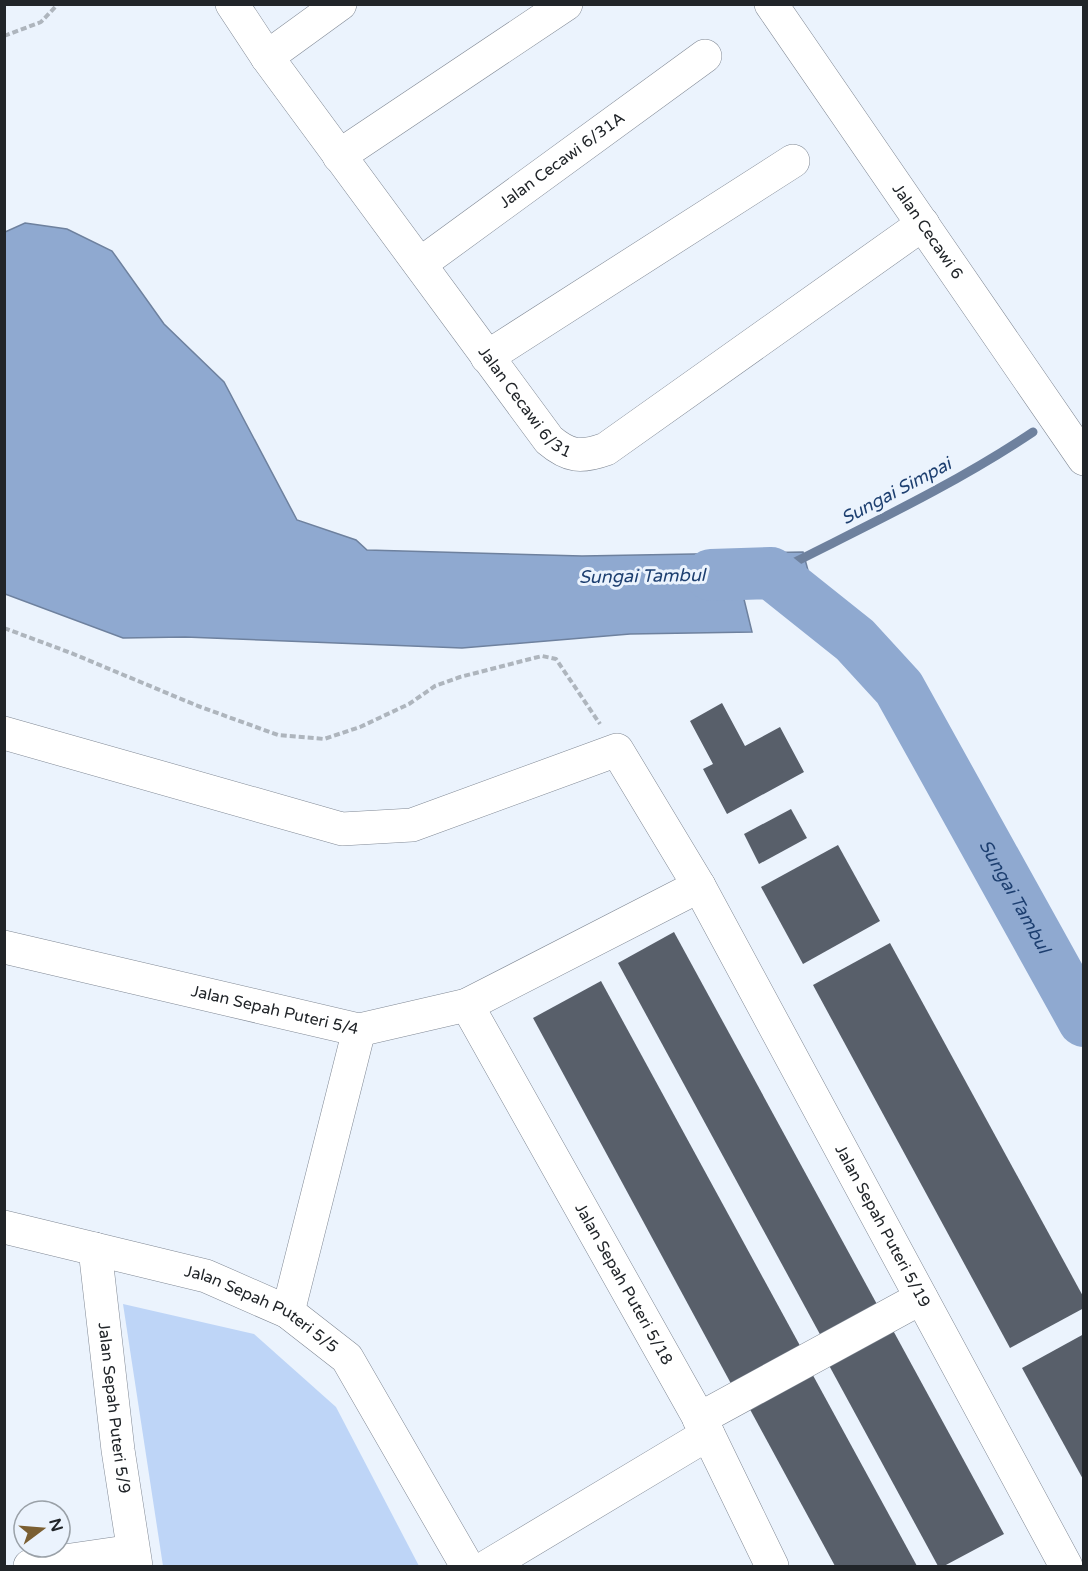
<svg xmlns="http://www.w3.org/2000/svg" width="1088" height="1571" font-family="'Varela Round',sans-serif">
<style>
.green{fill:#bed5f7}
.water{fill:#8fa9d0;stroke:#6e819e;stroke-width:1.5}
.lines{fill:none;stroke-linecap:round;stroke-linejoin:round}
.stream{stroke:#6e819e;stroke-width:9}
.river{stroke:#8fa9d0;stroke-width:52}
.building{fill:#585f6a}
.minor-casing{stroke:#818995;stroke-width:34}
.path{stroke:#aeb5bd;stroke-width:4;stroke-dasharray:6 3;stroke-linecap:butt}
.minor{stroke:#fff;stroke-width:33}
.labels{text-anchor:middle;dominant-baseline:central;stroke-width:6;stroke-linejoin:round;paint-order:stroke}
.street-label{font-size:16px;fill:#212529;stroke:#ebf3fd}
.water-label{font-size:18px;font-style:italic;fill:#1d3f70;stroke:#ebf3fd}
</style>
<rect width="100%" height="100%" fill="#ebf3fd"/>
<!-- green -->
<path class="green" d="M123,1304L254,1334L336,1407L419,1566H163Z"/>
<!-- water -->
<path class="water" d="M25,223L67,229L112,251L164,324L224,382L297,520L356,540L367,550L582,556L803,552L809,574L742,591L752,632L630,634L462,648L185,637L123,638L5,594V232Z"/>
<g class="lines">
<!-- stream -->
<path class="stream" d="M793,563C874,522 957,483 1033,432"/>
<!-- river -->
<path class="river" id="s1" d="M711,575L771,573L855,640L899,688L1084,1021"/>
</g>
<!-- building -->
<g class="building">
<path d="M722,703L745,746L780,727L804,772L727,814L703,769L713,764L690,721Z"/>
<path d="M791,809L807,838L759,864L744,834Z"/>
<path d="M838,845L880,921L803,964L761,887Z"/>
<path d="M674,932L879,1308L822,1338L618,963Z"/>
<path d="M890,943L1084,1298V1308L1010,1348L813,985Z"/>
<path d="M601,981L804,1353L735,1391L533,1018Z"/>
<path d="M889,1323L1004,1534L944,1566H938L825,1358Z"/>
<path d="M1084,1334V1481L1022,1368Z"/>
<path d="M809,1368L917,1566H835L746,1402Z"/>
</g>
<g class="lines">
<!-- minor casing -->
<g class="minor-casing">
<g id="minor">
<path id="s2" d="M232,4L267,57L549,440C569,457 581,458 606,449L923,224"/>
<path id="s3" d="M771,4L1084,459"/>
<path d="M267,57L340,4"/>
<path d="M339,156L566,4"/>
<path id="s4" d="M420,264L705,56"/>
<path d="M487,357L793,161"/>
<path id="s5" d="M4,733L342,829L412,825L617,750L699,886L1066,1566"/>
<path id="s6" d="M4,947L359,1030L467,1005L699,886"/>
<path id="s7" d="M467,1005L708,1434L772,1566"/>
<path id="s8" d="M4,1227L206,1276L288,1312L347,1358L467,1566"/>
<path id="s9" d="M95,1249L118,1450L136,1566"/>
<path d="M288,1312L359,1030"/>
<path d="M699,1419L921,1298"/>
<path d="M30,1566L133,1551"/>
<path d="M488,1566L708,1434"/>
</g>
</g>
<!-- path -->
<g class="path">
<path d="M4,36L41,22L58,4"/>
<path d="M4,628L71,653L198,706L278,735L324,739L360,727L409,704L435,686L460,677L542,656L556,659L600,724"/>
</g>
<!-- minor -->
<use href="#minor" class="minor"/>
</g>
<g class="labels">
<!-- street labels -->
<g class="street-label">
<text stroke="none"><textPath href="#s4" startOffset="176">Jalan Cecawi 6/31A</textPath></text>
<text stroke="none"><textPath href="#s3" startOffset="276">Jalan Cecawi 6</textPath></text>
<text stroke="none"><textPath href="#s2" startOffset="495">Jalan Cecawi 6/31</textPath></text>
<text stroke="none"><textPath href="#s6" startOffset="278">Jalan Sepah Puteri 5/4</textPath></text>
<text stroke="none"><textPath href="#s5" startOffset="1185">Jalan Sepah Puteri 5/19</textPath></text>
<text stroke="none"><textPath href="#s7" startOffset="320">Jalan Sepah Puteri 5/18</textPath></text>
<text stroke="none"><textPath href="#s8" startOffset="272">Jalan Sepah Puteri 5/5</textPath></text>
<text stroke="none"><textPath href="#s9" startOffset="160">Jalan Sepah Puteri 5/9</textPath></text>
</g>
<!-- water labels -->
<g class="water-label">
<text transform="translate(896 491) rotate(-28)">Sungai Simpai</text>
<text transform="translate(642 576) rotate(-1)">Sungai Tambul</text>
<text stroke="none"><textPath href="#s1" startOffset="471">Sungai Tambul</textPath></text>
</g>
</g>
<!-- border -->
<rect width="1088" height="1571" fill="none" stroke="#212529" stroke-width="12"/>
<!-- north arrow -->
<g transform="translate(42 1529) rotate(74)"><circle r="28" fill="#ebf3fd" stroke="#9aa1a8" stroke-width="1.5"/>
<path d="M0-4.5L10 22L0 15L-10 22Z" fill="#7b5f32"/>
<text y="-9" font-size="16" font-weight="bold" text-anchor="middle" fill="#212529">N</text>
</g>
</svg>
